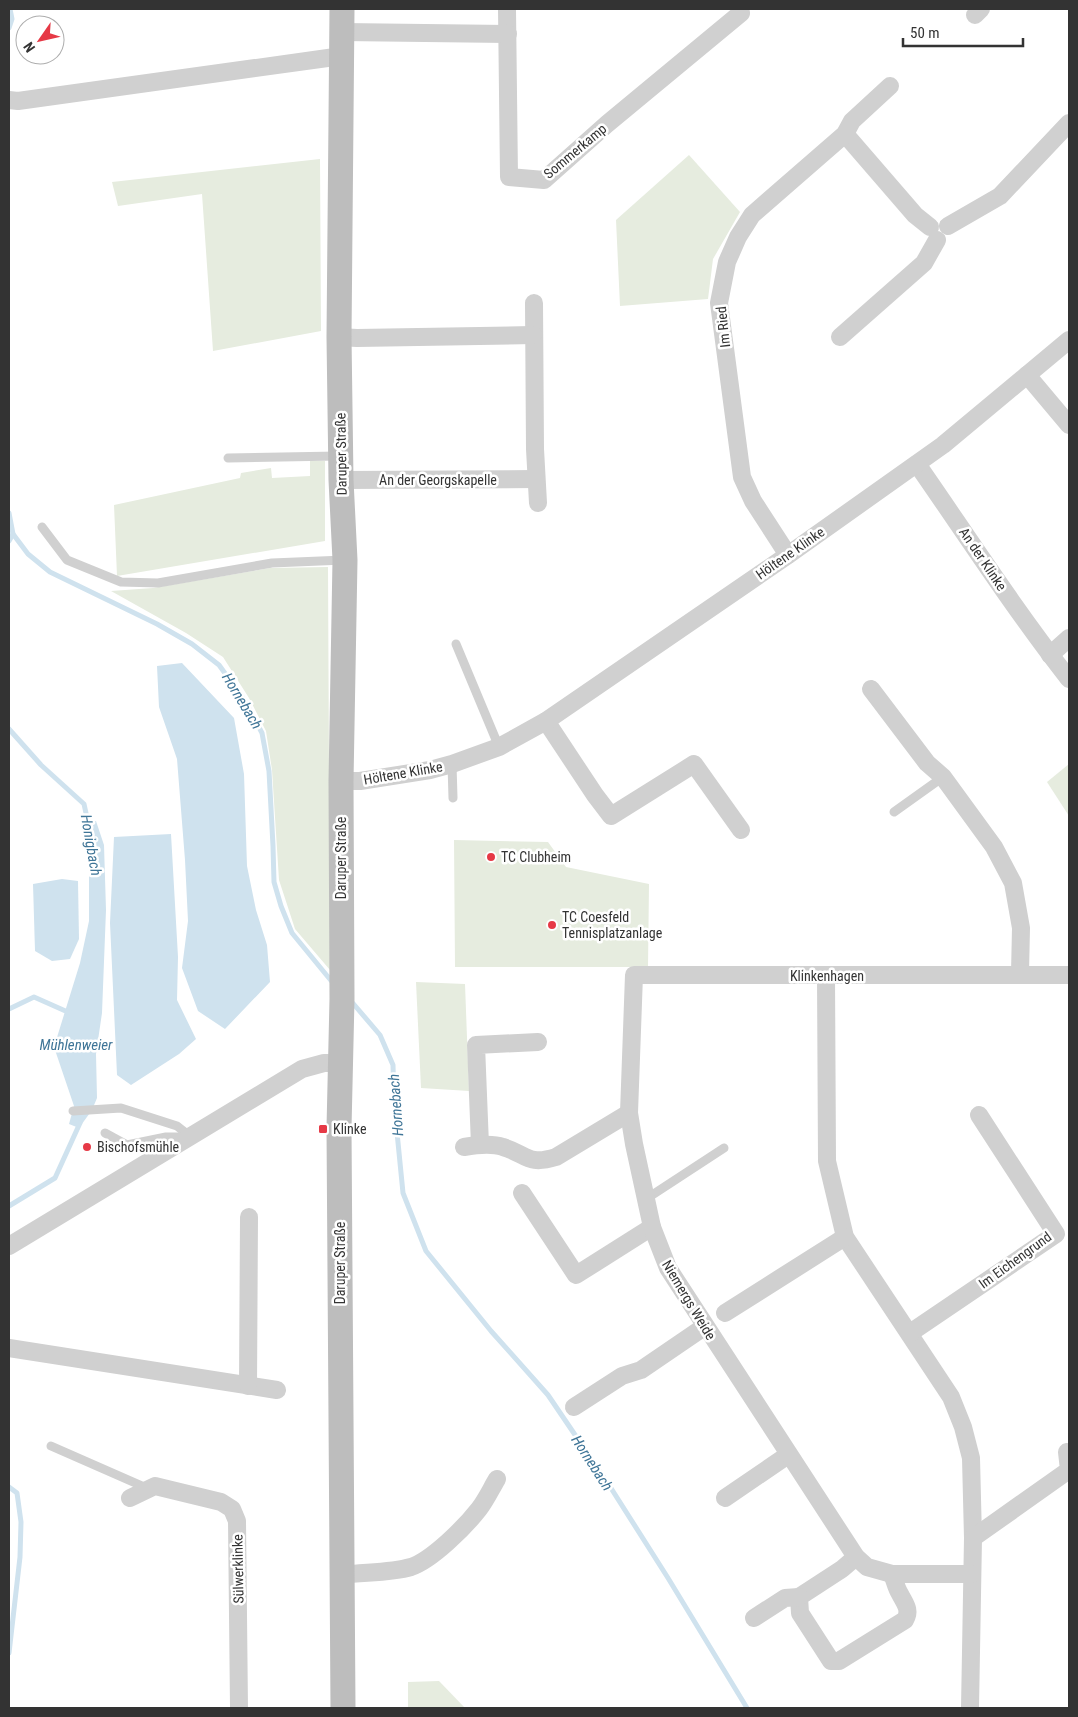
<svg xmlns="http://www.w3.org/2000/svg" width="1078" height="1717" font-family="'Roboto Condensed',sans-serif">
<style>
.green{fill:#e6ecdf}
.water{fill:#cfe2ee}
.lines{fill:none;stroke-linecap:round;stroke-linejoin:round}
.stream{stroke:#cfe2ee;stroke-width:5}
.lane{stroke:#d0d0d0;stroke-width:9}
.street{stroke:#d0d0d0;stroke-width:18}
.secondary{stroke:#bdbdbd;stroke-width:25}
.poi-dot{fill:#e63946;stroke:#fff;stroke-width:2}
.labels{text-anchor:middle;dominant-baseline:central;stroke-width:5;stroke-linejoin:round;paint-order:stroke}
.street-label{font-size:14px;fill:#333;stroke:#fff}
.poi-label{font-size:14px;fill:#333;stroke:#fff;text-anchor:start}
.water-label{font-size:15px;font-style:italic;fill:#3f7597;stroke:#fff}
</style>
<rect width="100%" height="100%" fill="#fff"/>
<!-- green -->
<g class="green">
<path d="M689,155L740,212L713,259L708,299L620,306L616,220Z"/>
<path d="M320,159L321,331L213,351L202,194L118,206L112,182Z"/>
<path d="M310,461H325V541L117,576L114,505L240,478L241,473L271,468L272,478L310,476Z"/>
<path d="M328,567L330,970L295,929L279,880L272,770L266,731L249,698L223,657L186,633L111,591L153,588L270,568Z"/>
<path d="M1069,764V816L1047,782Z"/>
<path d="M454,840L548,842L566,867L649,884L648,967H455Z"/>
<path d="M416,982L465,984L469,1091L421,1088Z"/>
<path d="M439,1681L465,1708H408V1682Z"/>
</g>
<!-- water -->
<g class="water">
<path d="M182,663L234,718L244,774L247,866L256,910L267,945L270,982L225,1029L198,1011L182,968L188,921L185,860L177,759L159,707L157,666Z"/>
<path d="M96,821L104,845L106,910L102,1013L96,1054L97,1098L92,1110L79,1128L69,1124L74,1106L54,1047L80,963L89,921V873L83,823Z"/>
<path d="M171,834L178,957L177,1000L196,1039L179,1054L131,1085L117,1075L110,923L114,837Z"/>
<path d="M62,879L78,881L79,939L70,959L52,961L35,951L33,884Z"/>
</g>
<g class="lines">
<!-- stream -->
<g class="stream">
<path d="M9,28L12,19L10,9"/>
<path d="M9,513L13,534L9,541"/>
<path d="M13,534L28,554L50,572L157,624L192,644L219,665L245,701L262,733L269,771L273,846L274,882L281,906L292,933L333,983"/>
<path d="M9,729L41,765L84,804L89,827"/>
<path d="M351,1001L380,1035L393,1065L394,1102L403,1193L426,1251L491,1331L548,1395L609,1485L668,1578L747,1708"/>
<path d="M9,1009L34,997L70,1013"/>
<path d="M9,1206L55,1178L80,1123"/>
<path d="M9,1487L17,1493L21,1522L20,1557L9,1653"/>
</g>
<!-- lane -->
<g class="lane">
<path d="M228,458L338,456"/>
<path d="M42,527L67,560L121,582L158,583L272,563L344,560"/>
<path d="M456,644L499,747"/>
<path d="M452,764L453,798"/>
<path d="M894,812L943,777"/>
<path d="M73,1111L121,1108L177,1126L191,1137"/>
<path d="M105,1133L127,1145L166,1137H184"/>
<path d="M646,1199L724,1148"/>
<path d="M51,1446L149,1489"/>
</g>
<!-- street -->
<g class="street">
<path d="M507,9L509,177L544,180L607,124L741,13L740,9"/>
<path d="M975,15L981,9"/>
<path d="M342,32L508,34"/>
<path d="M9,100L18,101L342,56"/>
<path d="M845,134L915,215L930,227"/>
<path d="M948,226L1000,196L1069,123"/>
<path d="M534,303L535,449L538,503"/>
<path d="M339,337L357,338L533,335"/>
<path d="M840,337L924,263L937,240"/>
<path d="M1027,375L1069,425"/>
<path d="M917,464C967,536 1015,610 1069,679"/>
<path d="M341,480L536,479"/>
<path d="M788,555L753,501L742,477L719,303L727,262L738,237L752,215L845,134L852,121L890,86"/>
<path d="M1050,655L1069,638"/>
<path d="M871,689L927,763L943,777L994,847L1013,883L1021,928L1020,973"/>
<path d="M546,721L595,795L611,816L694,764L741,830"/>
<path d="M341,781H360L430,770L452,764L499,747L546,721L788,555L943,445L1069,340"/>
<path d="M826,976L827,1161L845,1237L951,1397L963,1427L971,1458L973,1538L970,1708"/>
<path d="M480,1145L476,1045L538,1042"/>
<path d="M464,1147C476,1145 491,1143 503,1147C527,1154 527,1166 556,1157L629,1113"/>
<path d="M522,1193L576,1275L652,1227"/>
<path d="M9,1246L302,1069L324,1063H340"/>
<path d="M725,1313L845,1237"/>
<path d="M910,1333L1056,1234L979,1115"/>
<path d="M9,1348L277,1390"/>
<path d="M248,1386L249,1217"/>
<path d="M574,1407L622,1376L641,1370L704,1327"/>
<path d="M130,1498L155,1486L221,1502L232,1509L237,1521L239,1708"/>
<path d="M725,1498L788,1455"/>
<path d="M973,1538L1069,1470L1067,1452"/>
<path d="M856,1557L842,1569L799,1597L800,1613L831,1661H839L905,1620C911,1610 905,1604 900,1594C896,1588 895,1581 892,1574"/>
<path d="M971,1574H892L867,1567L856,1557L668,1268L652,1227L634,1144L629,1113L634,975H1069"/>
<path d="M342,1575C365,1572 390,1573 411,1567C432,1560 465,1527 479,1509C486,1500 491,1489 497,1479"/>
<path d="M754,1618L785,1598L799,1597"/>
</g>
<!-- secondary -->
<path class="secondary" d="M342,9L339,337L341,480L345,560L341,781L342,999L339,1128L343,1708"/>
</g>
<!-- markers -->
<g class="poi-dot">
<circle cx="491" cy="857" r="5"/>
<circle cx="552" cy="925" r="5"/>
<rect x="318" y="1124" width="10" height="10" rx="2.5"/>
<circle cx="87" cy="1147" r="5"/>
</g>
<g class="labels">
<!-- street labels -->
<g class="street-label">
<text transform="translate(575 151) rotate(-40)">Sommerkamp</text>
<text transform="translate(723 327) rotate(-96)">Im Ried</text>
<text transform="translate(341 454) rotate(-91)">Daruper Straße</text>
<text x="438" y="480">An der Georgskapelle</text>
<text transform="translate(790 553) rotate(-35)">Höltene Klinke</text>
<text transform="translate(983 559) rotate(56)">An der Klinke</text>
<text transform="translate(403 773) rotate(-10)">Höltene Klinke</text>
<text transform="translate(341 858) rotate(-90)">Daruper Straße</text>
<text x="827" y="976">Klinkenhagen</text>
<text transform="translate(1015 1260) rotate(-36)">Im Eichengrund</text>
<text transform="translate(340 1263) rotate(-90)">Daruper Straße</text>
<text transform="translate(689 1300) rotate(59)">Niemergs Weide</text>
<text transform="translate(238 1569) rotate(-91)">Sülwerklinke</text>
</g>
<!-- poi labels -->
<g class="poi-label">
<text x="501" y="857">TC Clubheim</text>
<text x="562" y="917">TC Coesfeld<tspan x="562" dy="16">Tennisplatzanlage</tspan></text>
<text x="333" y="1129">Klinke</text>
<text x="97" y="1147">Bischofsmühle</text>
</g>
<!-- water labels -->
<g class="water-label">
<text transform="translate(242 701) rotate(59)">Hornebach</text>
<text transform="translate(91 845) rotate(80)">Honigbach</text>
<text x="76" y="1045">Mühlenweier</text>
<text transform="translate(396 1105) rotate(-94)">Hornebach</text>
<text transform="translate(592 1463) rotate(57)">Hornebach</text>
</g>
</g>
<!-- border -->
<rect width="1078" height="1717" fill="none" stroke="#333333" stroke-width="20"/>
<!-- north arrow -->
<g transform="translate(40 40) rotate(236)"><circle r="24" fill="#ffffff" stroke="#adadad"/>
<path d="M0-4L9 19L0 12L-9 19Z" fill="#e63946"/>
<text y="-8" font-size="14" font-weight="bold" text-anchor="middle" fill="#333333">N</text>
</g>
<!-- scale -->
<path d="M903 38v8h120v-8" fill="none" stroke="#333333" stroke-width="2.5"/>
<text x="910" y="38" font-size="15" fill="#333333" stroke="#ffffff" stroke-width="4" paint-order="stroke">50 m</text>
</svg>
